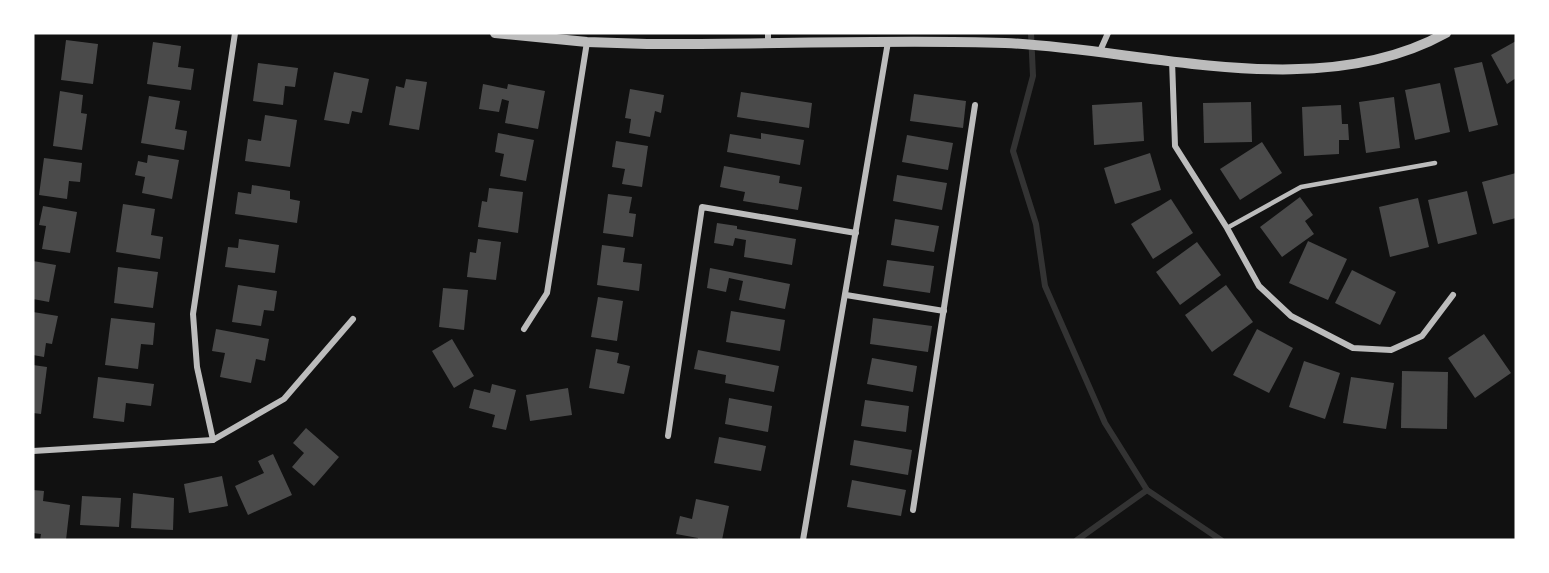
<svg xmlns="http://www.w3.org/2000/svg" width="1549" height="573" font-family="'DejaVu Sans',sans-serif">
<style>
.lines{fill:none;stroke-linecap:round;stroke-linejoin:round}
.stream{stroke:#333;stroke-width:6}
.building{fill:#4a4a4a}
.service{stroke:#bcbcbc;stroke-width:4.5}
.minor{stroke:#bcbcbc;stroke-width:6}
.tertiary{stroke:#bcbcbc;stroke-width:10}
</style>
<rect width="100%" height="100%" fill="#111"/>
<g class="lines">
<!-- stream -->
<g class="stream">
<path d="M1031,33L1033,76L1013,151L1036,224L1045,286L1105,423L1147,490L1221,540"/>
<path d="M1077,540L1147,490"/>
</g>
</g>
<!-- building -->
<g class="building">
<path d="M66,40L98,44L93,84L61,80Z"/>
<path d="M1516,41V78L1507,84L1491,55Z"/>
<path d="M153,42L181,46L178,67L194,69L191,90L147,84Z"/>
<path d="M1482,62L1498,125L1469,132L1454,68Z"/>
<path d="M258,63L298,68L295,87L285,86L283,105L253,101Z"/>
<path d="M334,72L369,79L362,113L352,111L349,124L324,120Z"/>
<path d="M406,79L427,82L419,130L389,125L396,86L404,88Z"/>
<path d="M1440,83L1450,132L1415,140L1405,90Z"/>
<path d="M483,84L507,89L508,84L545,91L538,129L505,123L509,101L502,99L499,112L479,109Z"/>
<path d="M630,89L664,95L661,113L655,111L650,137L629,133L631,119L625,118Z"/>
<path d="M60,91L83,95L81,113L87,114L82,150L53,146Z"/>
<path d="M741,92L812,103L809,128L737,117Z"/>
<path d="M914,94L966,101L963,128L910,121Z"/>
<path d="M149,96L180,101L175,129L187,131L184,150L141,143Z"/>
<path d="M1394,97L1400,148L1366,153L1359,102Z"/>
<path d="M1142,102L1144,141L1094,145L1092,105Z"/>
<path d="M1251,102L1252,142L1204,143L1203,103Z"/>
<path d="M1341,105L1342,124H1348L1349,140H1339V154L1304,156L1302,107Z"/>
<path d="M265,115L297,120L290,167L245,161L248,139L261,141Z"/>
<path d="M498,133L534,140L526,181L500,176L504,154L495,152Z"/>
<path d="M761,133L804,140L800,165L727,152L730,134L761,139Z"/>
<path d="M907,135L953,143L948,170L902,162Z"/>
<path d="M616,141L648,146L642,187L622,184L625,169L612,167Z"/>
<path d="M1262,142L1282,173L1240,200L1220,169Z"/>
<path d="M1150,153L1161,190L1115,204L1104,168Z"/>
<path d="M148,155L179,160L172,199L142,193L145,177L135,175L138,161L147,163Z"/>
<path d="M44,158L82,163L80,182L69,181L67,199L39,195Z"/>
<path d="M724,166L780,176L779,183L802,187L798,210L743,201L745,192L720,187Z"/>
<path d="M1516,173V218L1493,224L1482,182Z"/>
<path d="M897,175L947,183L942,210L893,201Z"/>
<path d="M252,185L290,191V199L300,201L297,223L235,214L238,192L251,194Z"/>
<path d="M489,188L523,192L518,233L478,227L482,201L487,202Z"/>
<path d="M1467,191L1477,234L1438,244L1428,200Z"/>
<path d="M608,194L632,197L629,213L636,214L633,237L603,233Z"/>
<path d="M1300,197L1313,215L1305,221L1314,234L1282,257L1260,227Z"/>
<path d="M1418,198L1429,247L1390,257L1379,207Z"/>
<path d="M1171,199L1193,233L1153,259L1131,224Z"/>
<path d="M123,204L155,209L151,235L163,237L160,259L116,252Z"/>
<path d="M43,206L77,212L70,253L42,249L46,226L39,225Z"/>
<path d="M895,219L939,226L934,252L891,245Z"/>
<path d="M717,223L737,226V229L796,239L792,265L744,257L746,240L735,238L733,246L714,243Z"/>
<path d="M239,239L279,245L275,273L225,267L228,247L238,248Z"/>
<path d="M478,239L501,242L496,280L467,277L470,252L476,253Z"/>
<path d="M1308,241L1347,259L1328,300L1289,283Z"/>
<path d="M1197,242L1221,275L1180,305L1156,272Z"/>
<path d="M602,245L625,248L623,262L642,264L639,291L597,285Z"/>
<path d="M887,260L934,266L930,293L883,286Z"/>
<path d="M33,261L56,265L49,302L33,299Z"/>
<path d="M118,267L158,272L153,308L114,303Z"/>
<path d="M710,268L790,284L785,309L739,300L743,281L729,278L726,292L707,288Z"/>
<path d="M1352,270L1396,292L1380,325L1335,303Z"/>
<path d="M238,285L277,291L274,311L264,310L261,326L232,322Z"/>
<path d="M1226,285L1253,322L1212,352L1185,315Z"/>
<path d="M443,288L468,290L464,330L439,327Z"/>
<path d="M598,297L623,301L617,341L591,337Z"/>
<path d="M731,311L785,320L780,351L726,342Z"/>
<path d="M33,312L58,316L52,344L46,343L44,357L33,355Z"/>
<path d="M111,318L155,323L153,345L141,344L138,369L105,365Z"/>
<path d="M873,318L932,326L928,352L870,344Z"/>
<path d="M216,329L269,339L265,361L256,359L251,383L220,377L225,353L212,351Z"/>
<path d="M1257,329L1293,348L1269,393L1233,375Z"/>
<path d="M1484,334L1511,373L1475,398L1448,358Z"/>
<path d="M452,339L474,376L454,388L432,351Z"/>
<path d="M596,349L619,353L617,363L630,366L624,394L589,388Z"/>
<path d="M698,350L779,366L774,392L725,383L726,375L694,369Z"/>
<path d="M872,358L917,366L913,392L867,384Z"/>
<path d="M1304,361L1340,373L1325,419L1289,407Z"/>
<path d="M33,365L47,367L41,414L33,413Z"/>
<path d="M1402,371L1448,372L1447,429L1401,428Z"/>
<path d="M98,377L154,384L151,406L126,403L124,422L93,418Z"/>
<path d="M1351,377L1394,383L1386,429L1343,423Z"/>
<path d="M492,384L516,390L506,430L492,427L495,415L469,408L474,389L490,393Z"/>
<path d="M568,388L572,415L530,421L526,395Z"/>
<path d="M729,398L772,406L768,432L725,424Z"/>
<path d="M865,400L909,406L906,432L861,426Z"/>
<path d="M306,428L339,457L314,486L292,467L304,453L293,443Z"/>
<path d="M719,437L766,446L761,471L714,463Z"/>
<path d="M854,440L912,450L908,475L850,465Z"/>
<path d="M273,454L292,495L248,515L235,486L264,473L258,461Z"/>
<path d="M222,476L228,506L189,513L184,484Z"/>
<path d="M852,480L906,490L901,516L847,507Z"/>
<path d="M33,490L44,491L43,501L70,505L66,540H40L41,534L33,533Z"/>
<path d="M133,493L174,498L173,530L131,528Z"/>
<path d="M82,496L121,498L119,527L80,525Z"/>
<path d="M696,499L729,506L722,540H698V538L676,534L680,516L692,519Z"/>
</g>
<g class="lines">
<!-- service -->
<path class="service" d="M1227,228L1301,187L1435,163"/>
<!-- minor -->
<g class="minor">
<path d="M768,42V33"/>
<path d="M1100,51L1108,33"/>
<path d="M1172,60L1175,146L1227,228L1259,286L1291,316L1353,348L1391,350L1422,336L1453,295"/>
<path d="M846,295L944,311"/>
<path d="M524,329L547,293L587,42"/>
<path d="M668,436L702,207L856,233"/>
<path d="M213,440L197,367L193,314L235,33"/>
<path d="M33,451L213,440L284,399L353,319"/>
<path d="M913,510L975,105"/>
<path d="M803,540L888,42"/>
</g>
<!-- tertiary -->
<path class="tertiary" d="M495,33L587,42L647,44C766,45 886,39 1005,43C1145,49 1316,105 1446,33"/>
</g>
<!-- border -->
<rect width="1549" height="573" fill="none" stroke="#ffffff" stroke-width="69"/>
</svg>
